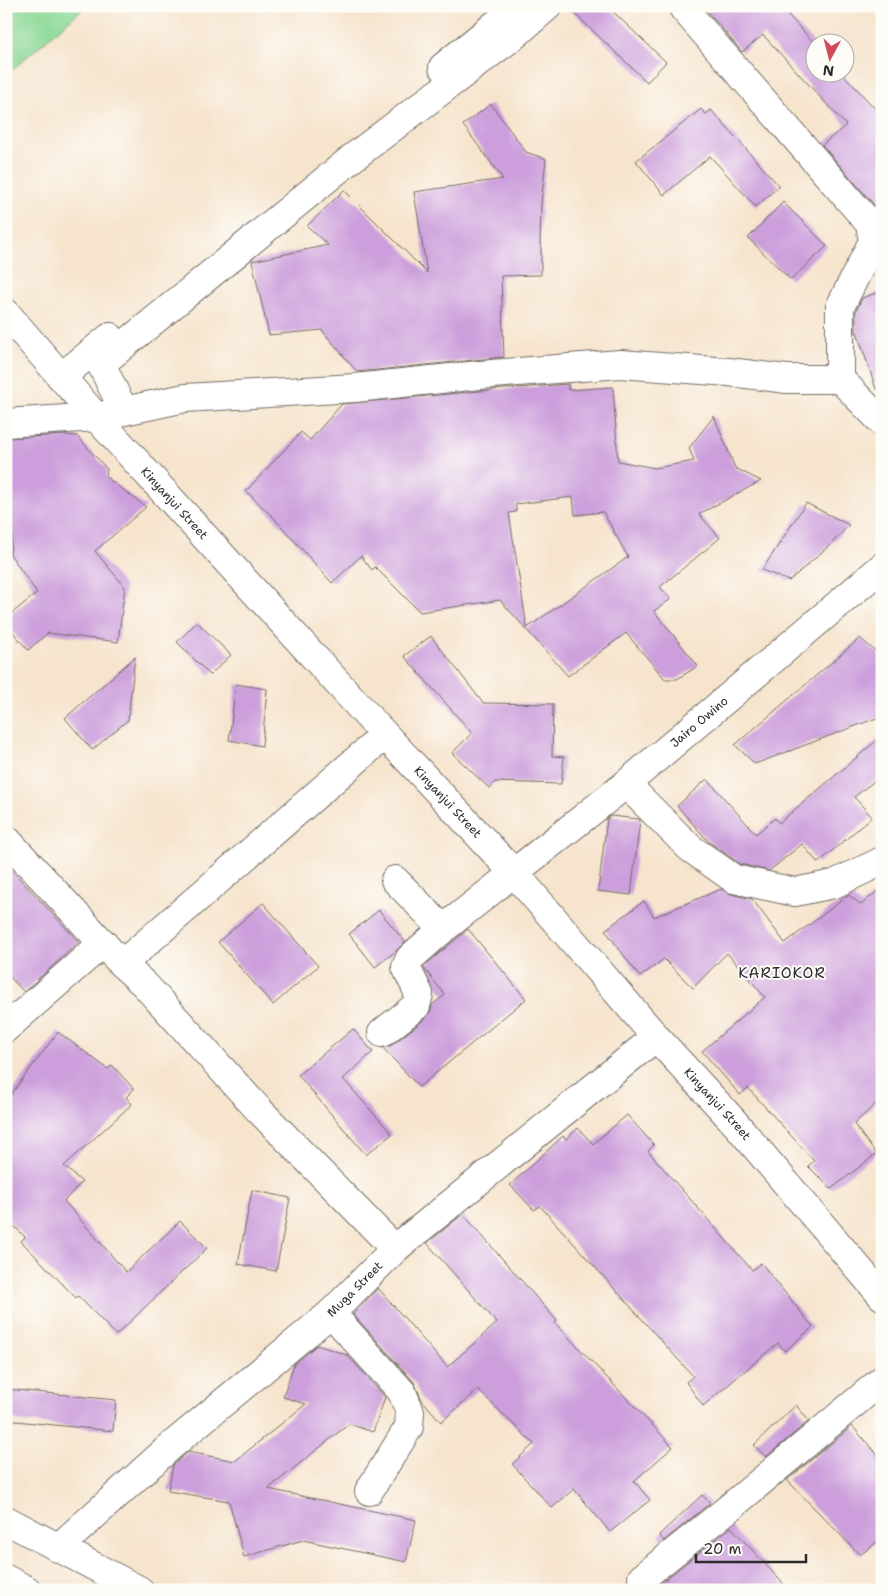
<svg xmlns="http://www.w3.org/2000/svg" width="888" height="1596" font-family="'Shantell Sans',sans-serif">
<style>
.green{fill:#8bd896;stroke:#5b8260}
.building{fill:#cc9fdc;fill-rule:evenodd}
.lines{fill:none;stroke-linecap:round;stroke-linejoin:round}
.minor-casing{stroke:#726c64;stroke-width:30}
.major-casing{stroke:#726c64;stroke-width:30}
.minor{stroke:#fff;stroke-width:28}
.major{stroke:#fff;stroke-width:28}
.labels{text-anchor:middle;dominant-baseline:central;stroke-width:4;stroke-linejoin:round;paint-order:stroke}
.street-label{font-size:12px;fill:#2b2b2b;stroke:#fdfcf7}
.quarter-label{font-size:15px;letter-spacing:1px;fill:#2b2b2b;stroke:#fdfcf7}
</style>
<rect width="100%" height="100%" fill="#fdfcf7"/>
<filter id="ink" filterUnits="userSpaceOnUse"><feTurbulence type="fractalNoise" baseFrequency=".02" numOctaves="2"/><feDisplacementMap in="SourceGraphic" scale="10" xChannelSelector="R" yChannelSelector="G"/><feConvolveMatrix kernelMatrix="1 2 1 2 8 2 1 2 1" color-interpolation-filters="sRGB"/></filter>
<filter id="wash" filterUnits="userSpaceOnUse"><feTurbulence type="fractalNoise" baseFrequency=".0096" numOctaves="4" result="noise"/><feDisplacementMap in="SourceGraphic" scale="20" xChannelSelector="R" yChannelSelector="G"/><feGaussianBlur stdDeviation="1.12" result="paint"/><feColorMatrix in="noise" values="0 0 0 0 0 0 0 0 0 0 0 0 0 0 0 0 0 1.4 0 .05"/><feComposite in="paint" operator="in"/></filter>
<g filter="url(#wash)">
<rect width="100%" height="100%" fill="#f6e4cd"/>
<!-- green -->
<path class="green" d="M6,6H86L6,75Z"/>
<g id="blocks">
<!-- building -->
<g class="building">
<path d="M578,6H607L666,62L647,82L573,12Z"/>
<path d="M703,6H798L788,15L816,45V72H841L882,116V214L822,145L846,125L763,35L742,52Z"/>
<path d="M491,104L526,152L546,159L541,204L540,245H541V275L501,276L504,357L357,372L322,330L269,335L252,261L328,245L307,226L344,190L427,273L414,192L503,179L463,125Z"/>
<path d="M701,109L706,114L711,110L779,186L756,207L710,156L664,195L636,161Z"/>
<path d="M783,202L827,246L791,280L748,238Z"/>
<path d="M882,291V389H876L857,332L856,333V311L862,298Z"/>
<path d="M568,384V390L613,387L618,461L655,468L694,461L689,448L714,416L735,468L761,481L699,514L720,538L660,587L671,599L654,611L698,666L677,679H665L626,633L568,676L500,600L420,612L375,567L372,570L361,556L332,583L275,519L246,491L301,432L310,440L342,404L480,391ZM573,497L575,515L603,512L628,557L527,628L509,513L516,512V504Z"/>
<path d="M66,435L77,436L107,469L106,477L146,507L95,551L125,587L118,642L48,633L28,650L6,624V618L37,593L10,554L13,529L6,530V438Z"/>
<path d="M806,503L849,525L831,544L789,581L762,570Z"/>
<path d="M197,622L231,655L210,675L177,642Z"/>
<path d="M431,636L483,703L553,704L552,756L564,757L561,784L495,782L489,788L452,753L472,733L404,656Z"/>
<path d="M860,638L882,657V716L755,764L735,745Z"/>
<path d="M135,657L128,720L92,750L65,718Z"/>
<path d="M236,684L267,689L262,746L229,740Z"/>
<path d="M882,736V775L854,797L872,817L818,863L802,844L769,871L740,864L709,842L677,806L707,779L756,834L775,818L779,823Z"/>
<path d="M611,816L639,819L640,820L631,895L598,891L607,819Z"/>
<path d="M6,864L79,942L24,992L6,973Z"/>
<path d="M882,887V1098L854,1124L876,1154L831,1189L808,1166L814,1161L748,1088L740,1095L702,1051L765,997L727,953L693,988L664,959L640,977L605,930L644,901L654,917L721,889L731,894L752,899L785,943L849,895L861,905Z"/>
<path d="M263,903L318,966L273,1005L218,942Z"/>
<path d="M379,910L405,942L396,951L375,967L349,934Z"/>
<path d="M468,929L526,999L419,1087L383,1048L392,1045L426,1018L431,1010L432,1005L445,995L423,967Z"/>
<path d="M353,1029L373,1052L343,1079L392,1134L366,1155L298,1075Z"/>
<path d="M58,1032L108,1069L112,1065L134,1089L126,1097L132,1104L64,1166L82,1182L64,1201L126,1272L180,1221L207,1248L116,1335L78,1296L76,1298L21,1241L25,1237L6,1218V1101Z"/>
<path d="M627,1115L654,1145L648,1151L752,1270L761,1263L813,1327L785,1351L778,1343L703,1406L686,1382L693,1376L540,1206L534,1210L510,1185L563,1136L566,1139L578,1128L593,1144Z"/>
<path d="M252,1190L290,1198L276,1271L238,1264Z"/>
<path d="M463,1214L557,1321L555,1323L673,1447L634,1481L650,1500L610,1532L574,1489L552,1508L512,1464L534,1444L478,1390L441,1422L422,1400L414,1382L353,1314L378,1288L447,1367L497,1323L427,1243Z"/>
<path d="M317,1345L347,1355L385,1397L373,1432L349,1424L268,1489L416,1520L406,1562L303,1540L244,1557L229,1501L168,1491L173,1465L188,1452L235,1461L306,1404L283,1397L294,1364Z"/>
<path d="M6,1389L116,1400L113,1431L6,1420Z"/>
<path d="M796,1405L809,1421L766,1457L754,1445Z"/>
<path d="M852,1426L882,1460V1538L860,1555L787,1480Z"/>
<path d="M702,1495L710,1503L664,1541L659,1535Z"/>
<path d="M731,1527L789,1590H652Z"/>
</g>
</g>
</g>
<g filter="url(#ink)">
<use href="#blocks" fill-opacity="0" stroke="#726c64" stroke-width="1"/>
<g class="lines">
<!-- minor casing -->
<g class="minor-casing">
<g id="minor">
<path d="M443,67L518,6"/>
<path id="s1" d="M6,313L96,417L385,735L515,874L656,1037L736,1124L882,1296"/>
<path d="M61,377L110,337"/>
<path d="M840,379L882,422"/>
<path d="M124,411L101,364L351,159L516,34L548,6"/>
<path d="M6,423L96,417L185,398L355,388L479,375L620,364L729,372L787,379H840V307L873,241L870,224L684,9L688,6"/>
<path d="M626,784L690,848L734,879L795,892L834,884L882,861"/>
<path d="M6,839L122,964L145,985L259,1110L395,1249"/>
<path d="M395,880L443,929"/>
<path d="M122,964L385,735"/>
<path d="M6,1028L103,943"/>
<path id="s2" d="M382,1033L416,1006L419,994L406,967L410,958L443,929L626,784L882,567"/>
<path d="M331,1313L402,1392L410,1412L409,1427L369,1491"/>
<path id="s3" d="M58,1548L171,1446L331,1313L395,1249L656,1037"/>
<path d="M642,1578L734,1504L882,1380"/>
</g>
</g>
<!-- major casing -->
<g class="major-casing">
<g id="major">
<path d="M6,1520L139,1590"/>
<path d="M6,1579L27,1590"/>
</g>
</g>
<!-- minor -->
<use href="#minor" class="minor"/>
<!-- major -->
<use href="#major" class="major"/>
</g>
</g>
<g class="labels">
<!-- street labels -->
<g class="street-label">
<text stroke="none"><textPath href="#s1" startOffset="254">Kinyanjui Street</textPath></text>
<text stroke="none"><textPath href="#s2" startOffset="469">Jairo Owino</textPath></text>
<text stroke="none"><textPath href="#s1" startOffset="659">Kinyanjui Street</textPath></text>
<text stroke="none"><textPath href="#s1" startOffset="1064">Kinyanjui Street</textPath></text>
<text stroke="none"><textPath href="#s3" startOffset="394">Muga Street</textPath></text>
</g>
<!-- quarter labels -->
<g class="quarter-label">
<text x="782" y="973">KARIOKOR</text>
</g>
</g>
<!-- margin -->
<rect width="888" height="1596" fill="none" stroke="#fdfcf7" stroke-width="25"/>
<!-- north arrow -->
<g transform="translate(830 58) rotate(187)"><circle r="24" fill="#fdfcf7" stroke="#a9a8a5"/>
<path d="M0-4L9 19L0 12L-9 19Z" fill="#d1495b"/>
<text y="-8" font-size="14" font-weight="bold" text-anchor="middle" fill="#2b2b2b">N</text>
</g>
<!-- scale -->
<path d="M696 1554v8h110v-8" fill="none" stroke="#2b2b2b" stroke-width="2.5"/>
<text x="703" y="1554" font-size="15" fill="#2b2b2b" stroke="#fdfcf7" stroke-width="4" paint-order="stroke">20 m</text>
</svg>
